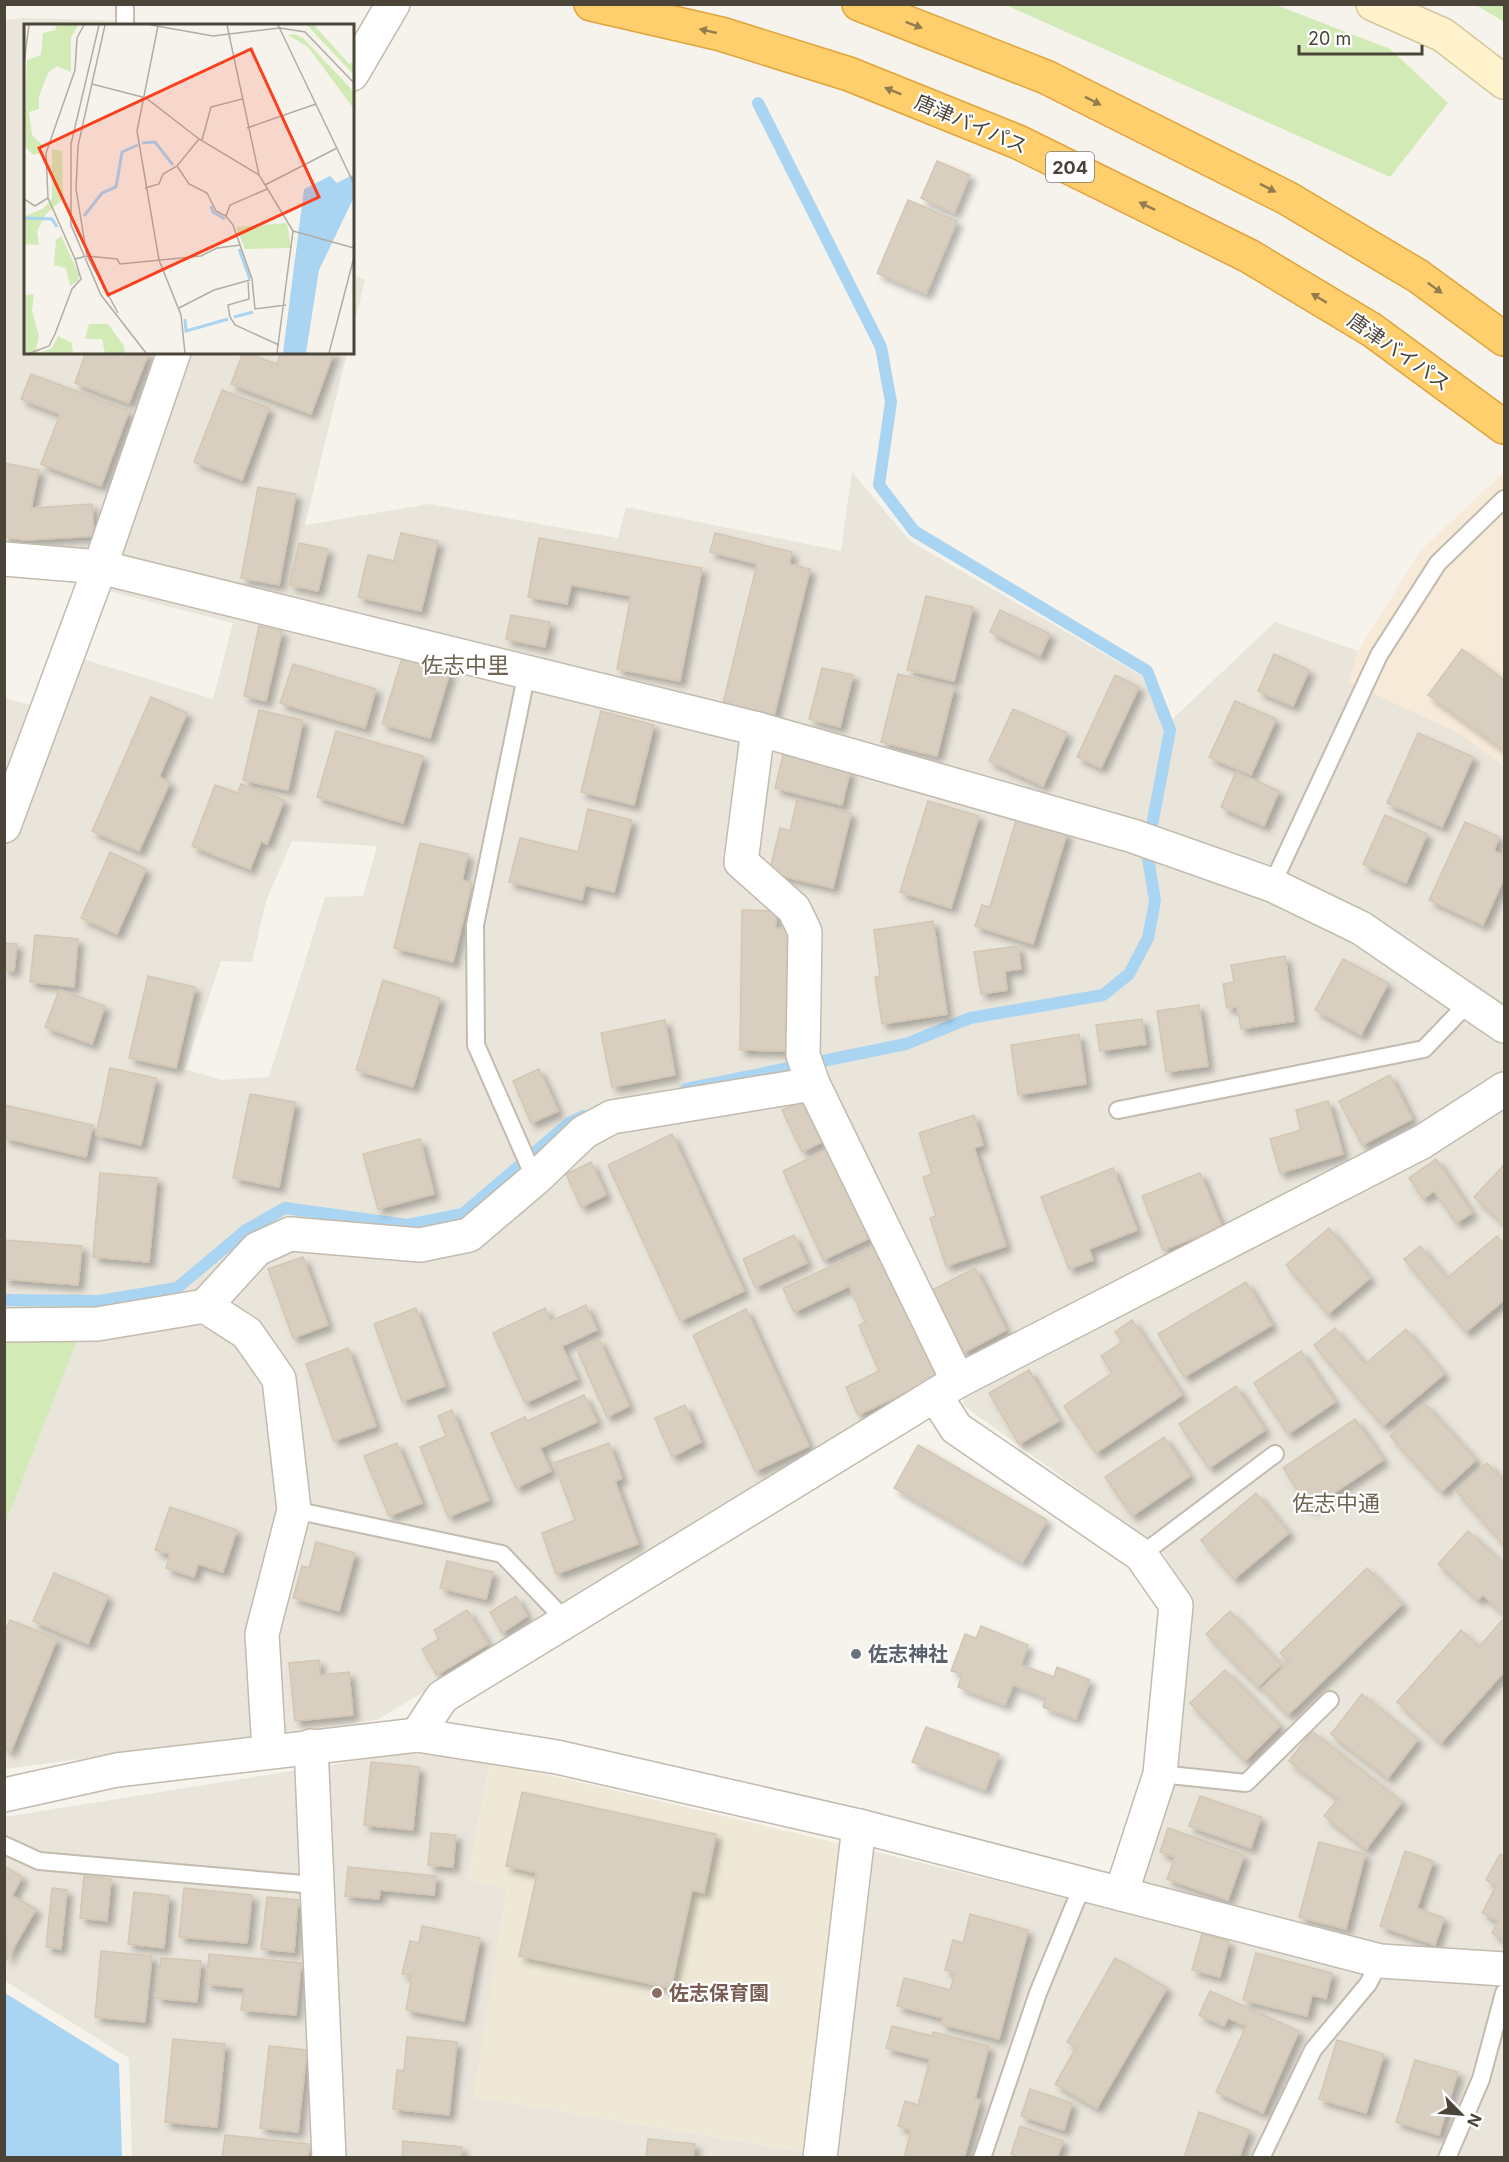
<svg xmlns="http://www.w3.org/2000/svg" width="1509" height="2162" font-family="Inter,'Noto Sans JP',sans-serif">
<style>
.residential{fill:#eae5da;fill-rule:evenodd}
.commercial{fill:#f7ead8}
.education{fill:#efe8d6}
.green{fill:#d2eab5}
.water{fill:#a9d4f2}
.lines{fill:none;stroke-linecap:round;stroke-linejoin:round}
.stream{stroke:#a9d4f2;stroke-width:12}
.building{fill:#d8cfc1;stroke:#d3c7b4;stroke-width:1.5;filter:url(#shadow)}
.lane-casing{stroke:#c2bbae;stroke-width:20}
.street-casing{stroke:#c2bbae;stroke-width:36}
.secondary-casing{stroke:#d6c79b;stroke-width:36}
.highway-casing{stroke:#e0a43c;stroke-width:36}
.lane{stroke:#fff;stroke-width:16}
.street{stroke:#fff;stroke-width:33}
.secondary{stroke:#fff3cd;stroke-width:33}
.highway{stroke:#ffcf6e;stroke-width:33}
.oneway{fill:#937c4e}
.worship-dot{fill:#6b7280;stroke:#fff;stroke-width:2}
.education-dot{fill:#8d6e63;stroke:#fff;stroke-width:2}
.labels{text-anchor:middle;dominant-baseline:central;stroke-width:4.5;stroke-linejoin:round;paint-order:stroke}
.shield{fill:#fff;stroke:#817c74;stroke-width:1.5}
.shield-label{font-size:18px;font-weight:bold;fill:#4b4439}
.street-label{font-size:20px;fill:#4b4439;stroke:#fff}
.worship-label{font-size:20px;font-weight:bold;fill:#5b616d;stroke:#fff;text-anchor:start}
.education-label{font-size:20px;font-weight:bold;fill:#785e54;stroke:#fff;text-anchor:start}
.quarter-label{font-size:22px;fill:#6e6250;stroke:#fff}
.inset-river{fill:none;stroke:#a9d4f2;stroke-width:3}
.inset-road{fill:none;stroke:#b2ada4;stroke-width:1.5}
.view{fill:#fc3f1d;fill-opacity:0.15;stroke:#fc3f1d;stroke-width:3}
.inset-edge{fill:none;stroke:#4b4439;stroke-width:3}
</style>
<defs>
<filter id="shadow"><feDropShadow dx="5.5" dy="5.5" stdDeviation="3" flood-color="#0004"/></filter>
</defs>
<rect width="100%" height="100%" fill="#f6f3ec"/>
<!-- residential -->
<g class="residential">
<path d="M22,18L137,21V26H26V352L347,353L305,525L429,504L618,538L626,507L841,551L852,472L910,541L1142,676L1164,727L1275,622L1358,651L1349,682L1461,734L1504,766V1961L1387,1952L1142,1885L1170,1790L1189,1598L1161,1549L963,1405L964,1368L377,1720L5,1769L4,1524L75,1342L5,1337V698L38,707L60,652L213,699L233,623L54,577L5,572V20ZM292,841L377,846L363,896L325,897L269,1077L222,1080L185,1069L221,961L252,962L266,901Z"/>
<path d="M353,274L365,280L353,329Z"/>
<path d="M405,1753L490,1761L468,1880L507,1888L474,2097L803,2152L842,1844L1381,1973L1504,1982V2157H132L129,2058L5,1981L4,1817Z"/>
</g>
<!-- commercial -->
<path class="commercial" d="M1501,475L1504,478V766L1461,734L1349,682L1358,651L1421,550Z"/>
<!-- education -->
<path class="education" d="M490,1761L842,1844L804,2152L473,2097L507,1889L468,1881Z"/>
<!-- green -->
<g class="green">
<path d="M1006,5H1276L1390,49L1448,103L1390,177Z"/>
<path d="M1476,5H1504V22Z"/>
<path d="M5,1337L76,1342L5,1524Z"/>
</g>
<!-- water -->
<path class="water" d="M5,1993L119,2064L122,2157H5Z"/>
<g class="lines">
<!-- stream -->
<g class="stream">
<path d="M686,1089L906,1044L970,1018L1103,995L1129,974L1148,938L1155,901L1147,852L1170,730L1147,671L914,531L879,485L891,402L881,347L758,103"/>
<path d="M4,1300L100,1301L177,1288L246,1230L285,1208L407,1225L463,1214L569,1123L583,1116"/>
</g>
</g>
<!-- building -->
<g class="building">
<path d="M937,161L970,175L954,213L921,198Z"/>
<path d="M908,200L957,221L926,294L877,273Z"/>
<path d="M86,352H149L129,403L75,383Z"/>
<path d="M243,352L277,364L281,352H334L311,414L231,384Z"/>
<path d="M31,374L129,411L101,486L41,464L60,414L21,399Z"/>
<path d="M222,390L269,408L242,480L194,462Z"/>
<path d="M4,463L39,470L31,508L92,504L94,536L25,540L4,537Z"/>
<path d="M258,487L296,494L279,585L241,578Z"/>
<path d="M401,533L438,541L421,611L358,597L368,555L394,561Z"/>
<path d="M715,533L792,552L789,564L810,569L774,716L723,703L757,564L710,552Z"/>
<path d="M539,538L702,568L680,681L617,669L631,596L571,585L567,604L528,597Z"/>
<path d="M299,543L328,549L318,591L289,585Z"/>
<path d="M926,596L973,607L954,681L907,670Z"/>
<path d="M1000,610L1050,634L1040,656L990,632Z"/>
<path d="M511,615L550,622L545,647L506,639Z"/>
<path d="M259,626L282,631L266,701L244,696Z"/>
<path d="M1462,649L1504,680V750L1428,695Z"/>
<path d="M1274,654L1309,670L1293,706L1258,691Z"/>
<path d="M402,658L450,672L430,738L382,724Z"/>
<path d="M293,664L376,689L365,728L280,703Z"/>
<path d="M822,668L853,675L840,727L809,719Z"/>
<path d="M898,674L954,687L937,756L881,742Z"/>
<path d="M1115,675L1139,687L1101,768L1077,757Z"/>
<path d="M151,697L187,713L159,777L170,782L139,851L92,831Z"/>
<path d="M1235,701L1276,719L1251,775L1209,757Z"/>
<path d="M1013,709L1067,733L1043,786L989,761Z"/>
<path d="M259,710L303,720L288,790L243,780Z"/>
<path d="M601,711L654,725L634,805L581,792Z"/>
<path d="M336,731L423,756L403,823L317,797Z"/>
<path d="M1418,733L1473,757L1442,827L1387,803Z"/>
<path d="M783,755L850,771L842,805L775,788Z"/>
<path d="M1236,772L1279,791L1264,826L1221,807Z"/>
<path d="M241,784L284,800L267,844L261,841L250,869L192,846L215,785L238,793Z"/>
<path d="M797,800L851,813L833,888L769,873L780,828L790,831Z"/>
<path d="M928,801L979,816L951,908L900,892Z"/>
<path d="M588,809L632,820L614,892L585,885L582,900L509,882L520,838L578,852Z"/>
<path d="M1385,815L1427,834L1406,883L1363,864Z"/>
<path d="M1017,817L1067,833L1033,944L975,926L982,905L990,907Z"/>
<path d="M1465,822L1499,837L1494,851L1504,856V878L1483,925L1429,900Z"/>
<path d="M420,843L468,854L462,880L472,883L453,962L394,948Z"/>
<path d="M110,852L146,869L117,934L81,918Z"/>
<path d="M742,910L776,911V928H792L789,1051L740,1050Z"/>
<path d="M933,921L947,1014L882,1024L875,977L880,976L874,930Z"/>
<path d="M35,935L78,939L74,987L30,982Z"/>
<path d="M4,943L17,944L14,971L4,970Z"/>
<path d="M1018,946L1021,969L1005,971L1007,990L981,994L974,952Z"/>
<path d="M1285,956L1294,1021L1241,1029L1237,1007L1227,1008L1223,984L1234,982L1231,965Z"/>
<path d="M1343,959L1388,983L1361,1035L1315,1010Z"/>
<path d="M148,976L195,987L176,1068L129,1058Z"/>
<path d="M383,980L440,998L413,1087L356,1070Z"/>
<path d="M59,990L105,1006L92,1044L45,1027Z"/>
<path d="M1199,1005L1208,1066L1166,1072L1157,1011Z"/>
<path d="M1142,1019L1146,1044L1100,1051L1096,1025Z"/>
<path d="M665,1020L675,1075L612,1087L601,1033Z"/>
<path d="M1079,1034L1086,1084L1018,1095L1011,1045Z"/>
<path d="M110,1068L156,1078L141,1145L96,1135Z"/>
<path d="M539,1069L558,1111L531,1123L513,1081Z"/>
<path d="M1390,1075L1412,1119L1362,1145L1339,1101Z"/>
<path d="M250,1094L295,1102L279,1187L233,1178Z"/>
<path d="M805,1100L824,1141L802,1152L782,1110Z"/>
<path d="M1328,1101L1343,1154L1280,1173L1270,1139L1301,1130L1296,1110Z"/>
<path d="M4,1105L93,1125L86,1157L4,1138Z"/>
<path d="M974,1115L983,1145L974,1148L1006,1246L946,1266L930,1218L936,1216L923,1177L932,1174L919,1133Z"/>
<path d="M672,1134L744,1291L680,1321L608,1165Z"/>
<path d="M420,1139L434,1194L378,1209L363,1154Z"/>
<path d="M830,1148L872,1237L823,1260L783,1171Z"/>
<path d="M1436,1159L1472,1213L1456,1223L1434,1191L1423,1199L1409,1178Z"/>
<path d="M591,1162L606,1195L581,1207L566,1174Z"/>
<path d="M1504,1165V1224L1474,1197Z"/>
<path d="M1113,1168L1137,1230L1089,1249L1093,1260L1069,1269L1041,1197Z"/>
<path d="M100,1173L157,1178L149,1262L93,1257Z"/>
<path d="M1200,1173L1222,1227L1163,1250L1142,1196Z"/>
<path d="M1329,1228L1370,1278L1328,1314L1286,1265Z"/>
<path d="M794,1235L807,1263L755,1287L743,1259Z"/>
<path d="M1497,1236L1504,1245V1300L1466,1332L1404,1259L1420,1246L1447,1278Z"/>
<path d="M4,1240L82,1246L78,1285L4,1279Z"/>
<path d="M876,1246L937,1378L858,1415L846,1387L879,1371L859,1325L865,1322L849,1286L794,1312L783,1288Z"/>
<path d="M303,1257L328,1325L293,1338L268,1269Z"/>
<path d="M975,1268L1006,1330L963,1353L930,1291Z"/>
<path d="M1246,1282L1272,1325L1184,1377L1158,1334Z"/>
<path d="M586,1305L597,1330L562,1346L577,1379L525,1403L493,1333L545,1308L551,1321Z"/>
<path d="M416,1308L445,1386L402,1401L374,1324Z"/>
<path d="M746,1309L809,1446L755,1471L693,1335Z"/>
<path d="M1132,1320L1182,1395L1096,1453L1064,1406L1112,1373L1101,1356L1122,1342L1115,1332Z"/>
<path d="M1335,1328L1365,1364L1406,1329L1444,1374L1383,1426L1314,1345Z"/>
<path d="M599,1339L629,1406L607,1417L577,1350Z"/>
<path d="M348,1348L376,1426L334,1441L306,1364Z"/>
<path d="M1301,1351L1335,1402L1288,1434L1254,1383Z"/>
<path d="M1029,1370L1059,1421L1019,1444L989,1393Z"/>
<path d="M1236,1386L1265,1430L1209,1468L1179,1424Z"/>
<path d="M584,1395L597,1422L540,1448L551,1471L516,1488L491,1433L525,1417L527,1421Z"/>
<path d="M1424,1403L1476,1460L1441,1492L1390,1436Z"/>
<path d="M685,1405L701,1442L672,1457L655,1418Z"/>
<path d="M452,1410L489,1500L448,1517L420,1447L446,1436L438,1416Z"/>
<path d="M1355,1419L1383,1460L1310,1509L1283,1468Z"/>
<path d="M1164,1437L1190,1476L1132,1516L1105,1477Z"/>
<path d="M397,1443L422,1503L389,1516L364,1456Z"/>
<path d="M609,1443L622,1478L615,1481L638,1544L556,1574L542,1533L575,1520L554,1463Z"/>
<path d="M918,1445L1047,1520L1022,1563L894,1488Z"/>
<path d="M1487,1463L1504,1482V1545L1456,1491Z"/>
<path d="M1256,1493L1289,1533L1234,1579L1201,1540Z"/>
<path d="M170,1507L237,1530L223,1572L198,1564L194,1577L166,1568L170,1554L155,1550Z"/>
<path d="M1468,1531L1504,1564V1614L1483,1595L1478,1600L1438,1564Z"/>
<path d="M316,1542L355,1553L339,1611L293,1598L302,1566L309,1568Z"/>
<path d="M447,1561L493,1572L486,1599L440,1588Z"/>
<path d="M1367,1568L1402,1604L1288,1715L1262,1688L1289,1662L1280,1653Z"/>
<path d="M54,1573L108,1596L88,1644L33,1621Z"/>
<path d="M516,1596L527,1616L502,1633L490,1612Z"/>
<path d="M467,1610L488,1644L437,1675L422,1649L439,1639L434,1630Z"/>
<path d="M1230,1611L1281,1665L1258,1687L1206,1634Z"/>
<path d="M1504,1618V1676L1502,1674L1441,1743L1397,1702L1461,1630L1479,1647Z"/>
<path d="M10,1620L57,1639L11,1751L4,1748V1634Z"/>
<path d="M981,1626L1028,1645L1021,1665L1054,1677L1057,1667L1090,1680L1076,1719L1043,1707L1046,1698L1013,1685L1005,1705L958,1687L962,1674L951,1671L965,1634L976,1638Z"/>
<path d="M319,1660L320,1675L349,1672L353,1715L295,1721L289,1663Z"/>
<path d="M1225,1670L1280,1726L1245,1761L1190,1703Z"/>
<path d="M1362,1694L1418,1739L1388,1778L1331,1734Z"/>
<path d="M926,1727L999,1754L985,1790L912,1762Z"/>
<path d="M1312,1731L1402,1802L1366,1849L1324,1816L1338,1799L1289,1761Z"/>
<path d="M371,1762L419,1767L413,1830L364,1825Z"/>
<path d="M522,1792L716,1834L704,1893L692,1890L671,1988L519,1956L537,1873L506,1866Z"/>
<path d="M1200,1796L1261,1817L1251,1848L1189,1826Z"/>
<path d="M1168,1828L1244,1855L1228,1900L1167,1879L1175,1857L1160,1852Z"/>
<path d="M431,1833L456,1835L453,1867L428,1865Z"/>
<path d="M1319,1842L1365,1854L1346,1929L1299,1917Z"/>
<path d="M1405,1851L1433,1861L1417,1908L1444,1918L1435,1945L1380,1926Z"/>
<path d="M1500,1854L1504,1856V1940L1492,1933L1498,1921L1482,1913L1496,1886L1486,1880Z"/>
<path d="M4,1866L22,1877L12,1896L36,1909L7,1959Z"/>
<path d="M348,1867L436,1876L434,1895L380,1890L379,1899L345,1896Z"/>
<path d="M84,1876L111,1879L107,1921L80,1918Z"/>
<path d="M52,1888L67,1890L61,1949L46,1947Z"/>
<path d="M184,1888L252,1895L247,1943L179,1937Z"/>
<path d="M134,1892L169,1896L164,1948L128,1944Z"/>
<path d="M267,1897L298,1900L294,1952L261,1949Z"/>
<path d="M970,1914L1028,1930L999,2039L941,2024L943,2018L897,2006L904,1978L950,1990L955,1973L945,1970L953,1940L963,1943Z"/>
<path d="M422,1926L480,1938L464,2021L406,2010L412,1976L402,1974L410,1941L419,1943Z"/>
<path d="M1202,1934L1229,1941L1220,1977L1192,1970Z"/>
<path d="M101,1951L152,1956L145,2022L95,2017Z"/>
<path d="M1256,1953L1332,1973L1326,1999L1312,1995L1307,2016L1243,2000Z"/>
<path d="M209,1954L301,1963L296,2015L241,2010L244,1988L206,1984Z"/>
<path d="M161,1958L201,1961L197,2002L156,1998Z"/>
<path d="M1115,1958L1167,1988L1097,2108L1055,2084L1076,2048L1067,2042Z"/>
<path d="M1210,1991L1299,2031L1263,2113L1216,2092L1246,2026L1228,2018L1224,2026L1199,2015Z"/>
<path d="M892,2026L932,2036L933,2032L989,2046L975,2099L980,2100L964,2158H904L911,2130L898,2126L905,2101L918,2105L930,2059L886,2048Z"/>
<path d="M407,2037L457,2042L449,2115L393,2109L397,2070L404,2071Z"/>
<path d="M173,2039L225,2044L217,2127L165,2122Z"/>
<path d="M1337,2040L1384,2054L1366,2113L1319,2099Z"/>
<path d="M269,2046L307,2050L298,2132L260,2128Z"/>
<path d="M1415,2060L1458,2072L1439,2135L1396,2122Z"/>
<path d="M1030,2089L1072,2103L1064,2130L1021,2116Z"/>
<path d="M1199,2112L1249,2130L1239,2158H1184Z"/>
<path d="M1020,2126L1063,2141L1057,2158H1021L1011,2154Z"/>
<path d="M225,2135L309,2144L308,2158H222Z"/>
<path d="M648,2139L695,2144L693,2158H646Z"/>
<path d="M403,2141L462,2147L461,2158H402Z"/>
</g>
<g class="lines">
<!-- lane casing -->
<g class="lane-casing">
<g id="lane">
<path d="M125,4V26"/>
<path d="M527,672L475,925L476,1045L535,1179"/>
<path d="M1272,885L1379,655L1438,563L1504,499"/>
<path d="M1118,1110L1424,1049L1470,1001"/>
<path d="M294,1510L502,1554L566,1621"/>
<path d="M1141,1555L1275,1454"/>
<path d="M1160,1774L1246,1783L1330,1700"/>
<path d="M4,1845L39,1861L315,1885"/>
<path d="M982,2158L1038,1993L1083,1884"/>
<path d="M1261,2158L1313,2050L1368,1984L1380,1961"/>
<path d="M1447,2158L1481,2079L1504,1993"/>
</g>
</g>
<!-- street casing -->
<g class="street-casing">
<g id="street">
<path d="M352,74L393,4"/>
<path d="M4,559L100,567L758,729L1133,836L1272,885L1361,928L1504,1026"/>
<path d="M758,729L741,862L794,909L805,932L803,1055L813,1084L958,1381"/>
<path d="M4,826L100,567L174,352"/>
<path d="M205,1306L247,1333L279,1379L294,1510L262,1634L269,1751"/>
<path d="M4,1325L97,1324L205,1306L257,1249L290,1234L420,1245L469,1235L535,1179L584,1132L612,1117L813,1084"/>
<path d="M935,1395L956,1428L1141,1555L1176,1605L1160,1774L1121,1894"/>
<path d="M417,1735L442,1697L958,1381L1422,1142L1504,1089"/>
<path d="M311,1746L329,2158"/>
<path d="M4,1795L117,1770L417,1735L557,1757L859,1826L1380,1961L1504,1969"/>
<path d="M820,2158L859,1826"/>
</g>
</g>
<!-- secondary casing -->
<g class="secondary-casing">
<path id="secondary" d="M1373,4L1443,35L1504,82"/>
</g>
<!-- highway casing -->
<g class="highway-casing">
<g id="highway">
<path d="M591,4L721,34L849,74L1018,142L1249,256L1372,330L1504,427"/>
<path d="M859,4L1046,77L1287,198L1418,276L1504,339"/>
</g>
</g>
<!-- lane -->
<use href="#lane" class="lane"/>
<!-- street -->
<use href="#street" class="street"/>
<!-- secondary -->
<use href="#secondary" class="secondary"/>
<!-- highway -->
<use href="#highway" class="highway"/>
</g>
<!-- one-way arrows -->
<defs><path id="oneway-solid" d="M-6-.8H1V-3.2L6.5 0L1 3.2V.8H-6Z" transform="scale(1.5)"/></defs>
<g class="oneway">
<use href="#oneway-solid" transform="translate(914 25) rotate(21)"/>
<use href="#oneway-solid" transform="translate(708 31) rotate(-167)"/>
<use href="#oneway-solid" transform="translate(893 91) rotate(-158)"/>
<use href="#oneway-solid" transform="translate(1093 101) rotate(27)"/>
<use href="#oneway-solid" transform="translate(1268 188) rotate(27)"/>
<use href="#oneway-solid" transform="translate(1147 206) rotate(-154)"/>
<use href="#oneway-solid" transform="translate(1435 288) rotate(36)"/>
<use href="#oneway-solid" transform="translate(1319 298) rotate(-149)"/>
</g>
<!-- markers -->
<circle class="worship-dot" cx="856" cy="1654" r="6"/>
<circle class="education-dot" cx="657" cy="1993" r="6"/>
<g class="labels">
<!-- shield labels -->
<rect class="shield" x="1046" y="152" width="48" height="30" rx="4.5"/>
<g class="shield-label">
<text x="1070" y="167">204</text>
</g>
<!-- street labels -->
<g class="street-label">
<text transform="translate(971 124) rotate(23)">唐津バイパス</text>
<text transform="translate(1399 352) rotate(35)">唐津バイパス</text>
</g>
<!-- worship labels -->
<g class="worship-label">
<text x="868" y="1654">佐志神社</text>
</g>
<!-- education labels -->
<g class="education-label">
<text x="669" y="1993">佐志保育園</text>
</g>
<!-- quarter labels -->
<g class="quarter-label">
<text x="465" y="665">佐志中里</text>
<text x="1336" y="1503">佐志中通</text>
</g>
</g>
<!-- overview -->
<g transform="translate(24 24)">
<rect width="330" height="330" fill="#f6f3ec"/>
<path d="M33,1H54L47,14V48L33,42L24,49L15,72V85L5,88L8,111L18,121L17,129L9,131L0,121L3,36L17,31L19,9L31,6ZM283,1H290L325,40L330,37V51ZM270,10L279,14L330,68V85L284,23L264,11ZM28,125L38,127L39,175L22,190L13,207L15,221L0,220V193L20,184L28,175ZM263,199L267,224L221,225L212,203ZM37,212L55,250L54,257L46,262L42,244L30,241L32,216ZM10,270L8,287L15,312L12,325L16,329L28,324L34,312L48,319L49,329H0V271ZM65,300H84L100,322L101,329H81L78,315H61Z" fill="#d2eab5"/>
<path d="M330,150V173L295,246L282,329H259L280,165L306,152L313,159Z" fill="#a9d4f2"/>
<path class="inset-river" d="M118,119L131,118L149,141M187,182L189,188L201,195M60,192L78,169L92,163L98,128L114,121M0,194L28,195L33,203M215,225L226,255M210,293L229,288M161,295L162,307L204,295"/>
<path class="inset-road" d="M75,1L47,120V201L77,271L122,329M81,1L54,122L52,165L63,232L94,289M127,1L189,12L256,4M203,1L235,151L269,207L253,329M254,1L330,160M134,2L113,107L135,236L157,291L161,329M256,4L281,8L330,59M0,39L5,1M68,60L122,74L175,115L235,151M223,104L292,80M178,116L187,83L218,75M153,142L165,160L183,169L192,187L202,192L209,201L228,255L231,285L262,281M241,161L313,124M121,164L135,160L139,150L153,142L175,115M24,174L51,235L63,232L93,235L96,240L177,232L193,224L217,221M0,175L11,182L24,174L22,129L51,46L53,14L60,1M202,192L206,181L243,165M269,207L330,224M224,256L225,275L204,281L206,293L211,301L255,321M155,284L190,266L226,256M6,329L25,322L31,310L48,265L57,255L51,235M305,329L330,233"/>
<path class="view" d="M227,25L295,173L84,271L15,124Z"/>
<rect width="330" height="330" class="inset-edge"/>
</g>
<!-- border -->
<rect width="1509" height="2162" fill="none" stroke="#4b4439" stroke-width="12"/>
<!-- north arrow -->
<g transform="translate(1461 2114) rotate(115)" stroke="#ffffff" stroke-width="4.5" paint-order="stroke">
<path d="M0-4.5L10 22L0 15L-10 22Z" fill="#4b4439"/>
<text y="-9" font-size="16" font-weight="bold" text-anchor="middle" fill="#4b4439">N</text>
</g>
<!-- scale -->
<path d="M1299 45v9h123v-9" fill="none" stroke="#4b4439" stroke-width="3"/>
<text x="1308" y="45" font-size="18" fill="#4b4439" stroke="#ffffff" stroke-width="4.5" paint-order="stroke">20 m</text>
</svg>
